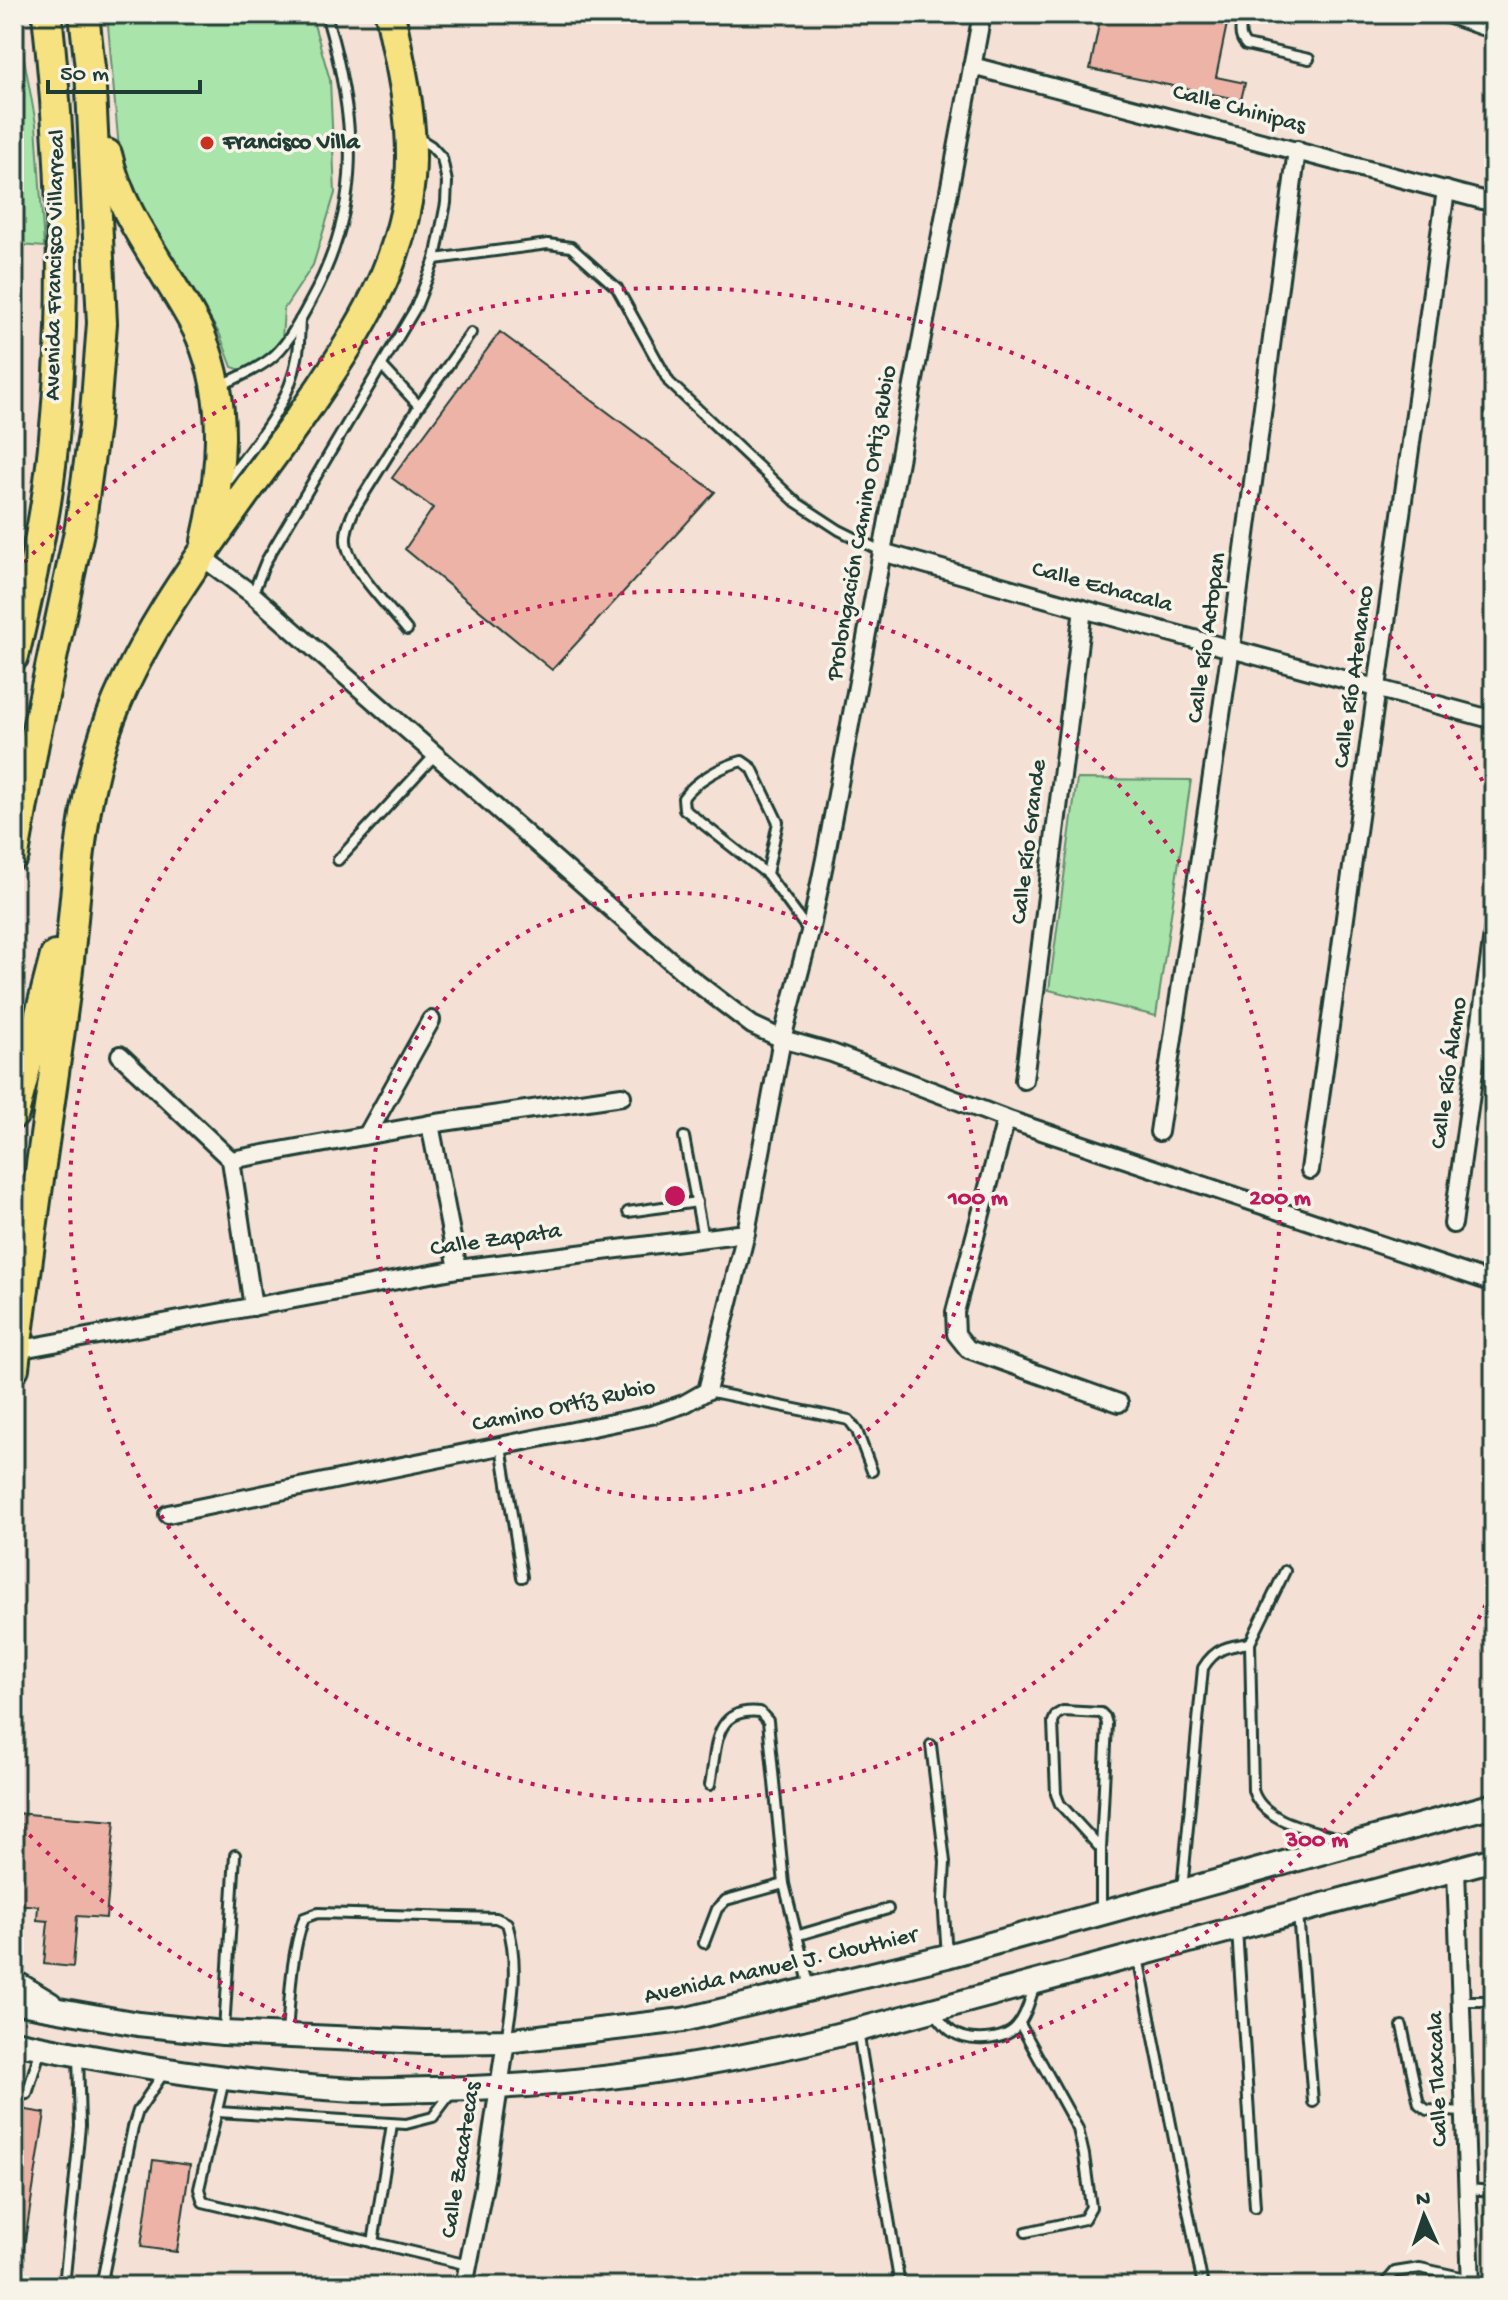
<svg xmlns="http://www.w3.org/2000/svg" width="1508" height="2300" font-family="'Gochi Hand',sans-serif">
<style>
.green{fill:#a9e4aa;stroke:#64906f;stroke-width:2}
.building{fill:#edb3a7;stroke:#1f3d34;stroke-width:2}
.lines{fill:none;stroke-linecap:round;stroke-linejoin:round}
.lane-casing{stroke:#1f3d34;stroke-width:14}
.street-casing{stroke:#1f3d34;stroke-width:22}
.secondary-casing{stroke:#1f3d34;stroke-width:28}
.highway-casing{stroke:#1f3d34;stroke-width:34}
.lane{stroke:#f7f3e8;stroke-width:8}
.street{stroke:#f7f3e8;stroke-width:16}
.secondary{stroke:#f7f3e8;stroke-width:22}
.highway{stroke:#f6e281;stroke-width:28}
.ring{fill:none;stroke:#c2185b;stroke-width:4;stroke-dasharray:4 8}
.poi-dot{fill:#c8321e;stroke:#f7f3e8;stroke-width:3}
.labels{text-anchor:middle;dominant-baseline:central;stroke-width:7;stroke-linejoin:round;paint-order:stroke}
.street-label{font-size:24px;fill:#1f3d34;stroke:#f7f3e8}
.poi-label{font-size:24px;font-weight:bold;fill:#1f3d34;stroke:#f7f3e8;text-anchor:start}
.centre{fill:#c2185b;stroke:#f7f3e8;stroke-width:4}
.ring-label{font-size:24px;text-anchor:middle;font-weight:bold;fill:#c2185b;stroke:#f7f3e8;stroke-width:7;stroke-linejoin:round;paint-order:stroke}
</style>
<rect width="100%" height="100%" fill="#f4e0d4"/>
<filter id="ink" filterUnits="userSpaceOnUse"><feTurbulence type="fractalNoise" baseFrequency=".0125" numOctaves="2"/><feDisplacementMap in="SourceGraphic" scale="16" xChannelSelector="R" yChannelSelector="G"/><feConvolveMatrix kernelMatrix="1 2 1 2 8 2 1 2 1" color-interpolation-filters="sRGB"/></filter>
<g filter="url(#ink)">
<!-- green -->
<g class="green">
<path d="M14,14H16L36,124L44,247L21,245L14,212Z"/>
<path d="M107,14H311L330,80L335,193L313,265L284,309L282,339L267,359L247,372L232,367L220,335L121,172Z"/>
<path d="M1077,779L1191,780L1156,1016L1049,990Z"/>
</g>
<!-- building -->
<g class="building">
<path d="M1101,14H1229L1216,77L1245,83L1241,100L1090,69Z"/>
<path d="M500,332L715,492L552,670L405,549L433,508L392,478Z"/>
<path d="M14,1813L115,1821L106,1918L77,1916L73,1967L44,1964L48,1921L37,1920L38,1906L14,1904Z"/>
<path d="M14,2108L45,2113L23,2253H14Z"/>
<path d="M153,2160L190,2165L177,2252L141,2247Z"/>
</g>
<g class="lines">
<!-- lane casing -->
<g class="lane-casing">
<g id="lane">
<path d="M1244,14C1241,25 1237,36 1246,45L1309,59"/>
<path d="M1435,14L1481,30"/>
<path d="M435,259L548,244L571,247L617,288L669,382L796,502L839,530L881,551"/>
<path d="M382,366L419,406L354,510C350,520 345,530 346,541C348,567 390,608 407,630"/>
<path d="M222,385C238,377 256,370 270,359C287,346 299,322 309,304C364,205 357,120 326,14"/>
<path d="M419,406L471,333"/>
<path d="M226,482C254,444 289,407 297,358C300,346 299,333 300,320"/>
<path d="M253,593L266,561L416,307L435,259L446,203L447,182L442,158L431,146L415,136"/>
<path d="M338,860L435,755"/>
<path d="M767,874L778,822L752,768L742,761C722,766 695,781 683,798L684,809L767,874L808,930"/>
<path d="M684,1137L703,1238"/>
<path d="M628,1212L697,1202"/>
<path d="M707,1391L849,1420L857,1431L872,1471"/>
<path d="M501,1446L522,1577"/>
<path d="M1285,1571L1250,1643L1253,1790C1262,1823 1315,1830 1344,1840"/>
<path d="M931,1745L945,1862L943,1900L947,1955"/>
<path d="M710,1785C717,1749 712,1707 760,1712L768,1721L784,1884L810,1987"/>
<path d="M1101,1849L1060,1804L1056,1794L1053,1722L1056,1715L1063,1711L1101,1713L1105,1717L1107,1724L1101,1849V1913"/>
<path d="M1182,1890L1203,1668C1215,1648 1228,1646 1250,1643"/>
<path d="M1298,1913L1313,2102"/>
<path d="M1237,1930L1255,2207"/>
<path d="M799,1935L888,1909"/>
<path d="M704,1943L717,1909L726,1900L784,1884"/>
<path d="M1138,1957L1203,2286"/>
<path d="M1461,2001H1494"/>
<path d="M934,2012C939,2018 944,2026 951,2031C967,2043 1004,2042 1017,2026C1027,2015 1030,1998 1035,1985"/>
<path d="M1020,2024L1078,2129L1084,2155L1091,2207L1084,2219L1026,2232"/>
<path d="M1402,2026L1419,2104L1427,2110L1464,2112"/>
<path d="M224,2030L235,1855"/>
<path d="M858,2031L900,2286"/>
<path d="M287,2034C290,1996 291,1954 304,1918L318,1913L496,1918L507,1923C519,1962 513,2001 506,2040"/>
<path d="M224,2080L199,2189L203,2202L468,2265"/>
<path d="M14,2096L27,2094L41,2048"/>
<path d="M218,2112L406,2124L433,2117L451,2093"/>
<path d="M1467,2189L1494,2191"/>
<path d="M373,2243L392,2124"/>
<path d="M64,2286L80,2126L78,2055"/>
<path d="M101,2286L133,2127L138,2111L165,2071"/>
<path d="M1383,2286L1395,2272L1420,2268L1470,2279"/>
</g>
</g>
<!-- street casing -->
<g class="street-casing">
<g id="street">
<path d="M972,66L1494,203"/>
<path d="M882,552L1083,609L1494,720"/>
<path d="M202,557L252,594L688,976L752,1025L782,1039L832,1053L1006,1119L1494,1283"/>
<path d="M120,1055L231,1160L430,1124L622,1096"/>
<path d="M1024,1080L1083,609"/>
<path d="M1006,1119L955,1312L956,1334L968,1349L1119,1403"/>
<path d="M430,1124L458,1269"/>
<path d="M1159,1132L1231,648L1297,150"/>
<path d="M367,1135L431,1020"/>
<path d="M231,1160L253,1307"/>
<path d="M1310,1170L1446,190"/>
<path d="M1453,1224L1494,927"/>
<path d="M16,1350L458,1269L746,1233"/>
<path d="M168,1514L651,1415L684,1404L707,1391L746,1233L782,1039L810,932L825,859L982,14"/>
<path d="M1456,1870L1471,2286"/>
<path d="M464,2286L485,2180L506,2041"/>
</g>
</g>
<!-- secondary casing -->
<g class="secondary-casing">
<g id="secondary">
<path d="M14,1982L50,2004"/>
<path d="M14,2002L138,2024L223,2033L425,2042L506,2041L683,2020L947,1956L1494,1805"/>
<path d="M14,2042C127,2065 240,2084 355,2090C381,2091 408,2089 434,2089C578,2087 719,2066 858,2030L1494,1859"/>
</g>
</g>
<!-- highway casing -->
<g class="highway-casing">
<g id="highway">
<path d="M107,154C117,199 141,235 165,274C177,294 192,316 201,337C229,404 222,472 206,541"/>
<path d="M14,656C27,601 40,545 48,489C69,334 64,169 47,14"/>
<path d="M14,855L34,743L80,527L94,426L102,323L90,68L84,14"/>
<path d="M14,1114L55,956"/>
<path d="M14,1368C29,1240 49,1113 66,986C76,907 77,826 100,749C135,628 239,506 311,402C357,335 403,263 410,179C415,124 401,67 390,14"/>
</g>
</g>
<!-- lane -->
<use href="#lane" class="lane"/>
<!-- street -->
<use href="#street" class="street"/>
<!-- secondary -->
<use href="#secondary" class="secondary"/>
<!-- highway -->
<use href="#highway" class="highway"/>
</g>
</g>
<!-- distance rings -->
<g class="ring">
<circle cx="675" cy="1196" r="303"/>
<circle cx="675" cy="1196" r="605"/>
<path d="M1491 1594A908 908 0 0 1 16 1821M16 571A908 908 0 0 1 1491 798"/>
</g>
<!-- markers -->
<circle class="poi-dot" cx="207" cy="143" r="8"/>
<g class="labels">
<!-- street labels -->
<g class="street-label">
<text transform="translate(1239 110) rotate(15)">Calle Chinipas</text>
<text transform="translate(56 265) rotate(-89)">Avenida Francisco Villarreal</text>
<text transform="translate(863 523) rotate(-80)">Prolongación Camino Ortiz Rubio</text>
<text transform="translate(1102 588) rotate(15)">Calle Echacala</text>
<text transform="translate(1208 638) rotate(-82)">Calle Río Actopan</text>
<text transform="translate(1355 677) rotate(-82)">Calle Río Atenanco</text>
<text transform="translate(1030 842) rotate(-83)">Calle Río Grande</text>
<text transform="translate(1450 1073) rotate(-82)">Calle Río Álamo</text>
<text transform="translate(496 1241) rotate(-8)">Calle Zapata</text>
<text transform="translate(564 1407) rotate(-12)">Camino Ortíz Rubio</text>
<text transform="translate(781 1967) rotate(-13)">Avenida Manuel J. Clouthier</text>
<text transform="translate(1439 2079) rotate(-92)">Calle Tlaxcala</text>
<text transform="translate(462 2160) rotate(-81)">Calle Zacatecas</text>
</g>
<!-- poi labels -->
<g class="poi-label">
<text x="223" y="143">Francisco Villa</text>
</g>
</g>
<circle cx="675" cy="1196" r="12" class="centre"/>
<g class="ring-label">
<text x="978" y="1204">100 m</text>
<text x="1280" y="1204">200 m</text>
<text x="1317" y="1846">300 m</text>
</g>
<!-- margin -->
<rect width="1508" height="2300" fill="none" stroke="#f7f3e8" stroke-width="48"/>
<rect x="24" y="24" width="1460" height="2252" fill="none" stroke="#1f3d34" stroke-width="3" filter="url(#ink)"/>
<!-- north arrow -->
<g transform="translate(1424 2216) rotate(357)" stroke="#f7f3e8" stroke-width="6" paint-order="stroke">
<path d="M0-6L14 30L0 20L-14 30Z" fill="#1f3d34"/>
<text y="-12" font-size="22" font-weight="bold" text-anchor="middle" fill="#1f3d34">N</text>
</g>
<!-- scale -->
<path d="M48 80v12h152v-12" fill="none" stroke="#1f3d34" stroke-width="4"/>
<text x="60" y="80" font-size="24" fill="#1f3d34" stroke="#f7f3e8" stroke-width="6" paint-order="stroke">50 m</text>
</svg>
